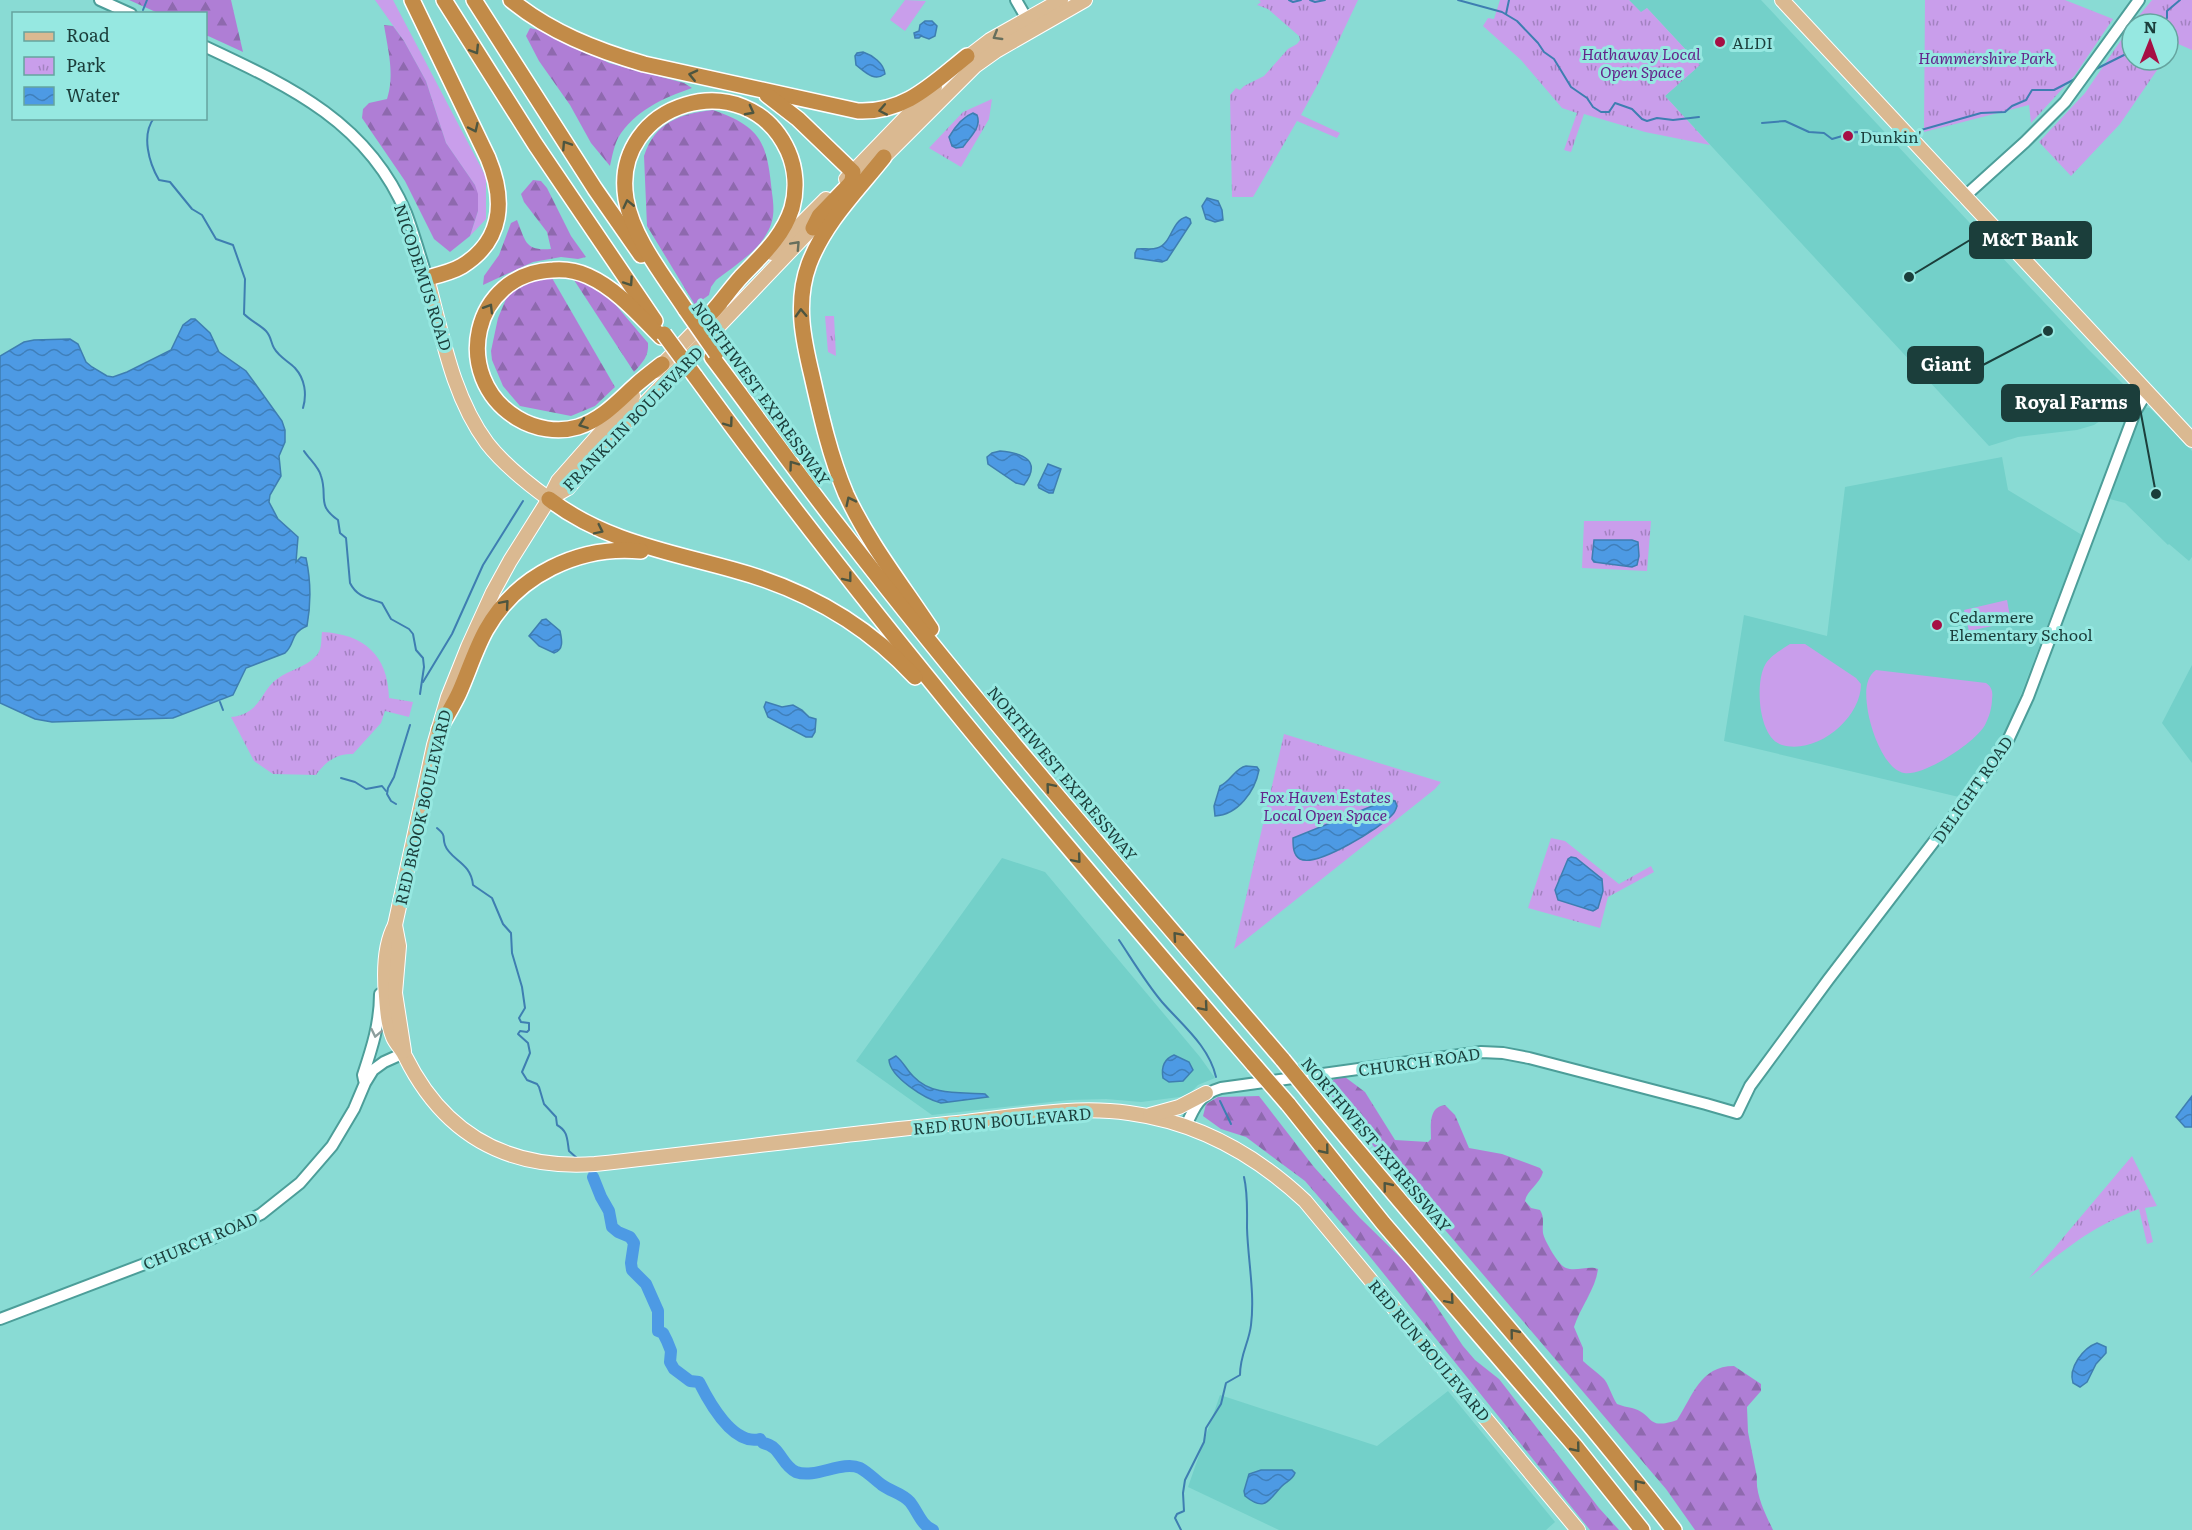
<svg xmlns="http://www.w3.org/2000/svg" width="2192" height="1530" font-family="Literata,serif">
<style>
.built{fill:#73d0c9}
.grass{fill:#c99eeb}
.forest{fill:url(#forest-firs)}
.park{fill:url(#park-tufts)}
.water{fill:url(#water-waves);stroke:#3e7eb1;stroke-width:1.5}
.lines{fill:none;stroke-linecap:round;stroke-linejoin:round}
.stream{stroke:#3e7eb1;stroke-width:2}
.river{stroke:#4d9ae4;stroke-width:12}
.minor-casing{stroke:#4c9e99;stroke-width:14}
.major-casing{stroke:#fff;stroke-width:16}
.highway-casing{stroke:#fff;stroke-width:18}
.minor{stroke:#fff;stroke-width:10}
.major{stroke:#dab991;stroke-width:14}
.highway{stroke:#c28b48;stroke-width:15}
.highway-bridge-casing{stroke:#fff;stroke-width:18;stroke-linecap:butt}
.highway-bridge{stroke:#c28b48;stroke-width:15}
.oneway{stroke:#676f5d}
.oneway2{stroke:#4d553f}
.oneway3{stroke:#8d9e9d}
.poi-dot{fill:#a60f44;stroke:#96e8e1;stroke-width:2}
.labels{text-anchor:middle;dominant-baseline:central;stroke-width:6;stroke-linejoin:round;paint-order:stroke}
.poi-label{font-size:16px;fill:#1b3e3b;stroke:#96e8e1;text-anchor:start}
.park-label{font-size:16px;font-style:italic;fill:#64258b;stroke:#96e8e1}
.street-label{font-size:16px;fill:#1b3e3b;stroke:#96e8e1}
.leader{fill:none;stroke:#1b3e3b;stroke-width:2}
.callout-dot{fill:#1b3e3b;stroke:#96e8e1;stroke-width:2}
.callout{fill:#1b3e3b;stroke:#1b3e3b;stroke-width:2}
.callout-label{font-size:18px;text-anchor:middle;font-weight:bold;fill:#fff}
</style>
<defs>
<pattern id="forest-firs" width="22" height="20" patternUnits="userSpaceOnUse" patternTransform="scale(1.5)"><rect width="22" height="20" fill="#af7ed5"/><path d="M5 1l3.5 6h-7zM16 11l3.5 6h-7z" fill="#8e69ae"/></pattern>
<pattern id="park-tufts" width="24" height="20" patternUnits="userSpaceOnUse" patternTransform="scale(1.5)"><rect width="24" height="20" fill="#c99eeb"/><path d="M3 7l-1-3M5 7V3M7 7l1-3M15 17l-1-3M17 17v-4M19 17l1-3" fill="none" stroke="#a282c0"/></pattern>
<pattern id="water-waves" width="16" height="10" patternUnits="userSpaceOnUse" patternTransform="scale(1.5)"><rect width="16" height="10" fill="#4d9ae4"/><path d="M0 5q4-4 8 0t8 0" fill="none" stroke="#3f7fba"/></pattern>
</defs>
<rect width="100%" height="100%" fill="#89dbd4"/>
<!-- built -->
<g class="built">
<path d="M1629,0H1761L2087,348L2133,394L2118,409L2094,425L2077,430L2018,437L1989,446L1665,96L1700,65L1647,8L1641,13Z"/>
<path d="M2144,407L2150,408L2192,451V557L2189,561L2169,544L2168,545L2125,503L2106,498L2135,421Z"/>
<path d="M2002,457L2008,490L2082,535L2013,715L1997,748L1963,798L1724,741L1744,615L1827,636L1845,487Z"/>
<path d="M2192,665V763L2162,723Z"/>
<path d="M1002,858L1045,872L1200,1057L1215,1078L1198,1085L1187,1096L1141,1102L1106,1099L1069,1100L932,1115L856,1061Z"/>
<path d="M1448,1391L1555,1522L1546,1530H1279L1188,1487L1220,1395L1377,1446Z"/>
</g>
<!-- grass -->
<g class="grass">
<path d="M375,0H393L486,177V219L470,236L478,211L475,185L446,143L426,81L404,41Z"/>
<path d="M905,0L926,1L905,31L890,20Z"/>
<path d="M2007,600L2011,622L1969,631L1964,610Z"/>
<path d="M1790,644H1805L1856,678L1861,684C1861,719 1816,755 1782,745C1758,738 1755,683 1765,665C1770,656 1781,650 1790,644Z"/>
<path d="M1876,670L1986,683C1992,687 1993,692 1992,699C1992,708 1989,717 1985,725C1976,742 1923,777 1904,773C1884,769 1871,730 1868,712C1866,699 1863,679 1876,670Z"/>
</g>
<!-- forest -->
<g class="forest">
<path d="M129,0H231L243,52L206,35V14L158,13Z"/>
<path d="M384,25L393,26L404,41L426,81L446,143L475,185L478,194V211L470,236L450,252L434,239L405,181L362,118L363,109L369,103L387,99C395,75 388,50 384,25Z"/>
<path d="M530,28L548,32L609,63L684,83L692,88C663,98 634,111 618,138C614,146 612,157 610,166L591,143L570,105L539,61L526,36Z"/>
<path d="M713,110C762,127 767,143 772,193C774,207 775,220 767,233C756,253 734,266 716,280L711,287L709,295L695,305L647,226L644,156C655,122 680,114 713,110Z"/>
<path d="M533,180L541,181L547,188L571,236L586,257L578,259L561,257L533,262L483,285L484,276L499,255L511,223L517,220C526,242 525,251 551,249L547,232L524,202L521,194Z"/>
<path d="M552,278L615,387L595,406L571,416L520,406L503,386L492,360L491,351L498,318L509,292L523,282Z"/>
<path d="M574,280L596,287L609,297L648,343C649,356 643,362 634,372Z"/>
<path d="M1345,1077L1365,1092L1395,1140L1428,1142L1431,1139C1431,1126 1428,1107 1445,1105L1455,1115L1469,1148L1502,1154L1540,1168L1543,1172C1540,1184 1527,1190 1525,1201L1531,1208L1540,1210C1545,1218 1542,1225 1543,1233C1544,1240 1559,1266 1566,1268C1576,1272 1589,1265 1598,1269C1596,1288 1580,1308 1574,1327L1583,1348V1361C1589,1367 1597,1372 1603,1378C1608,1382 1612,1397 1617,1404C1622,1406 1627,1407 1632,1408C1655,1414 1645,1431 1677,1420C1693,1396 1700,1366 1734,1366L1761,1384V1391L1747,1407L1748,1432L1757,1477C1755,1494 1766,1515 1773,1530H1695L1666,1489L1324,1088L1336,1078Z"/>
<path d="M1259,1096L1314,1167L1360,1218L1411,1268L1463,1346L1475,1360L1499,1379L1599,1508L1619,1530H1590L1367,1253L1305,1181L1246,1137L1221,1129L1203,1116L1206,1104L1218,1097Z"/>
</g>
<!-- park -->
<g class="park">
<path d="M1259,0H1358L1319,82L1301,115L1340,133L1337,138L1297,121L1253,197H1232L1230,95L1236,88L1240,90L1244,86L1264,76L1288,49L1297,44L1300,40L1299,36L1268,9L1257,5L1261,2Z"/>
<path d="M1500,0H1629L1641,12L1647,8L1700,65L1665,96L1710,145L1645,132L1584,114L1571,152L1564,150L1577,113L1562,108L1521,60L1483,26L1488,18L1494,19Z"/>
<path d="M1925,0H2065L2113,19L2075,75L2031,123L2029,105L1924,132Z"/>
<path d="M2152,0H2192V50L2176,43L2168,55V24H2132Z"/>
<path d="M2132,24V60H2164L2120,124L2071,176L2039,142L2085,93Z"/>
<path d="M992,99L989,119L961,167L929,148L963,112Z"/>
<path d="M825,316H834L836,356L828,352Z"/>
<path d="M1584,521H1651L1647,571L1582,568Z"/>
<path d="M322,632C364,634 388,655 389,698L413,702L409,717L385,711L381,723L353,754C337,753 325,762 316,775L273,774L254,761L231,717C261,714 260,691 277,679C290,669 304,669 317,655C322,649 321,640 322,632Z"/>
<path d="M1284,734L1441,782L1435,789L1234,949Z"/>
<path d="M1551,838L1565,841L1619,884L1651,866L1654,872L1608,897L1600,928L1528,908Z"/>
<path d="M2132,1156L2157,1206L2145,1208L2153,1242L2147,1244L2139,1209C2092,1226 2067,1248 2029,1278Z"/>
</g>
<!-- water -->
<g class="water">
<path d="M925,21H932L937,26L935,36L929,39L921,36L919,38H915L914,33L919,31L920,25Z"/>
<path d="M863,52C872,55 884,63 885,74C874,82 865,72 856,65L855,56L857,53Z"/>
<path d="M973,113L977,115C982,127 970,137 963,147L956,148L952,146L949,137C955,127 962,117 973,113Z"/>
<path d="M1207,198L1218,201L1222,210L1223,220L1215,222L1206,219L1202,206Z"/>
<path d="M1186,217L1190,219L1191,223L1167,260L1162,262L1135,258V253L1137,249C1143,248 1151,250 1157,248C1172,244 1171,221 1186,217Z"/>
<path d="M191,319H195L210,333L219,352L246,371L282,421L285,430V442L279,456L281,476L270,495L269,502L278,519L298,537L296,562L301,557L306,558C311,581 311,604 307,626C289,634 296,643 285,653L246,668L233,695L173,718L52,722L35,719L0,703V356L24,342L34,340L70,339L78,344L86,362L92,367L107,376L113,377L127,372L171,350L183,325Z"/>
<path d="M1000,451C1024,453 1042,461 1024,485L1016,483L988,464L987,457L992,453Z"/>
<path d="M1048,464L1061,469L1053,493H1049L1039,488L1038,485Z"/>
<path d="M1594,540H1632L1638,542L1639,556L1637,565L1632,567L1594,562L1592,559Z"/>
<path d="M546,619L560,631C562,640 564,650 554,653L539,646L529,636L542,620Z"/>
<path d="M766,702L782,707L793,705L802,710L809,717L816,719L815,732L812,737H806L768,717L764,707Z"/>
<path d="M1246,766L1257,767L1259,770C1255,791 1238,815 1215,816L1214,806L1220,786C1231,781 1235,768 1246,766Z"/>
<path d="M1387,800L1395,801L1397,806C1396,809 1395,812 1393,814C1382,827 1316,868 1300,859C1293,855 1293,846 1293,838Z"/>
<path d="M1571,857L1576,858L1602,879L1603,891L1598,908L1593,911L1558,900L1555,890L1568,859Z"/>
<path d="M1174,1055L1189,1062L1193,1070L1183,1081L1169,1082L1163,1078C1161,1067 1164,1059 1174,1055Z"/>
<path d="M896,1056C903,1061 907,1071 914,1077C932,1096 961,1092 985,1094L988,1097L941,1103C925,1099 890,1077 889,1060Z"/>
<path d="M2192,1096V1127H2185L2176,1117Z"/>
<path d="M2097,1343L2106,1347V1353L2096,1364L2087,1382L2080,1387L2073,1383C2068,1368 2083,1348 2097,1343Z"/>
<path d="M1261,1470H1292L1295,1473C1292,1481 1286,1481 1281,1487C1268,1501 1265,1512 1245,1496L1244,1491L1249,1474Z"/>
</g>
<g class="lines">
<!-- stream -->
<g class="stream">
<path d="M1289,0L1293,2L1301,0"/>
<path d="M1310,0L1315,2L1325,0"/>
<path d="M1458,0L1502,12L1517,21L1538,43L1544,52L1554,59L1571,87L1587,98L1593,107L1601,112H1609L1615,103L1632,109L1642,119L1647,121L1657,118L1673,120L1699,117"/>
<path d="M143,10L147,0"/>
<path d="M1506,14L1509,0"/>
<path d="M2159,24L2167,18V11L2180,0"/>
<path d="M2094,70L2132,51"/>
<path d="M154,118C141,135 149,163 159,180L170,182L192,209L202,215L216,239L233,245L245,279L244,314C251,321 260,325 266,331C271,336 271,343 274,348C279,357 288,361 295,368C305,379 307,394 303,408"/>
<path d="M1762,123L1785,121L1809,132L1824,133L1832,139L1856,132L1879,133L1890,136"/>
<path d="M1921,130L1981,113L2005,112L2012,106L2026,100L2032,90H2054L2075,79"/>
<path d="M304,451C309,459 319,467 321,476C328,496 316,505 338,520L340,533L346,538L350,583C357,597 368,598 382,603L391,619L409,629L413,634L416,650L423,658L424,667L420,694"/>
<path d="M423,682L452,634L483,565L523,501"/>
<path d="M220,702L223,710"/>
<path d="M341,778L355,782L366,789L382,786L386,791"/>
<path d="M396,804L391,801L387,794L388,788L394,777L410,725"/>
<path d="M437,828C447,836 442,837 445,845C450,860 471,862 473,885L492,898L503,924L511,933L512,953L522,987L525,1008L519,1018L521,1022L529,1023V1030L527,1032L520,1031L518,1034L528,1043L530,1053L522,1072L527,1080L537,1084L539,1087L544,1104L556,1117L557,1125C568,1131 567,1139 569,1151L578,1159"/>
<path d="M1119,940C1133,961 1146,983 1162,1002C1182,1025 1209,1046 1216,1077"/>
<path d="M1220,1101L1231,1124"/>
<path d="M588,1170L593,1177"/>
<path d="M1181,1530L1175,1518L1177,1514L1184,1511L1183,1493L1185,1480L1204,1442L1206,1428L1221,1404L1226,1383L1240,1375C1240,1354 1249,1343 1251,1325C1255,1293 1248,1261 1247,1228C1247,1210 1248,1194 1244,1177"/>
</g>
<!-- river -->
<path class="river" d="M593,1177L601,1197L609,1211L612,1227L618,1232L630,1237L634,1243L631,1263L632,1270L646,1284L658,1311V1331L663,1333L667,1341L671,1351L670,1362L674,1369L690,1381L699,1382C709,1402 733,1446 760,1439L763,1443C781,1446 781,1465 796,1472C816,1479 842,1460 860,1468C869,1473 875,1480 882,1485C892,1492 902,1493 910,1502C918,1512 921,1525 933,1530"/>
<!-- minor casing -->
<g class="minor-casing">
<g id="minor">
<path d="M100,0L131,14"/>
<path d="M1016,0L1031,26"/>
<path d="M206,47C289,86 368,122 406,213C414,234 420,256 427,278"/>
<path d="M1964,197L2025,142L2065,102L2139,0"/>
<path d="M364,1080L363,1075C372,1048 380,1023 380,994"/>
<path d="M1186,1126C1194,1107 1200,1094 1221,1088L1481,1052L1503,1053L1529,1058L1706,1104L1737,1113L1750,1086L1828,980L1991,767L2009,738L2028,697L2135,412L2147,392"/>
<path d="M0,1319L213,1238L261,1214L300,1183L332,1146L354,1109L365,1083L373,1070L384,1062L404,1053"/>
</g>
</g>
<!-- major casing -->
<g class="major-casing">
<g id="major">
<path d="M1782,0L2192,440"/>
<path d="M960,63L990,40L1061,0"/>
<path d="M877,164L975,66L996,51L1085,0"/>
<path d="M846,179L935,87"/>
<path d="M772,253L826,199"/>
<path d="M427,278C442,334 452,396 487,443C504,465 527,483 549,499"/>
<path d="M656,371L720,305"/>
<path d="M633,396L558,481L549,499L510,561L493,592L468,647L448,697L434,745L395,925C384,945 384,973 386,996C387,1010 388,1024 393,1037C396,1044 402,1049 405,1056C444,1135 508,1170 595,1164C716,1151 836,1135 957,1123C1014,1117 1073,1105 1129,1113C1197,1122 1256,1155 1305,1201L1578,1530"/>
<path d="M549,499L568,488L606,444L819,221"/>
<path d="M395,925L399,946L395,993L404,1051"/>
<path d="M1150,1115L1179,1107L1206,1093"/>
</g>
</g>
<!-- highway casing -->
<g class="highway-casing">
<g id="highway">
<path d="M412,0L488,158C505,199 504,240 462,266C452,272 439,275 427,278"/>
<path d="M444,0L535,144L655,321"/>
<path d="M474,0L595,189L641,255"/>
<path d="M511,0C550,32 596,50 644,64L858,111C905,113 932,84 967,56"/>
<path d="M767,95L798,119L853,172L852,181L849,185L819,216L813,228"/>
<path d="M884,157C857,191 825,222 809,264C795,302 803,339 812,376C821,416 830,456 846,494C868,542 902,585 931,629"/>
<path d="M686,310C664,276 633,239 626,199C610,102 747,61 788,151C796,169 797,190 792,208C783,237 761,256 741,277C731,288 722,301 712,312"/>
<path d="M661,337C639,315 617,289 588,276C577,271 565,269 553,270C472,273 450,377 517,418C535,429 558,433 578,427C603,419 618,401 637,384C645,377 653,371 662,364"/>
<path d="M712,357C756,415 798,475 843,532C983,713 1134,886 1283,1060"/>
<path d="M695,376C869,615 1061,841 1254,1065"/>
<path d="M549,499C603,541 670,552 734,570C804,589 866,624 915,677"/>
<path d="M439,730C445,718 453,706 459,693C468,673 475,650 486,630C517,575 579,545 641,551"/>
<path d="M1314,1098C1433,1243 1559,1382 1674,1530"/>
<path d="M1288,1104L1383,1223L1575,1446L1642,1530"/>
</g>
</g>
<!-- minor -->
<use href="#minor" class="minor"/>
<!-- major -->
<use href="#major" class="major"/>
<!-- highway -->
<use href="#highway" class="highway"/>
<!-- highway-bridge casing -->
<g class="highway-bridge-casing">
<g id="highway-bridge">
<path d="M686,310L716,353"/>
<path d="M664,334L695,376"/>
<path d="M1283,1060L1314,1098"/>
<path d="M1254,1065L1288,1104"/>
</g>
</g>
<!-- highway-bridge -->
<use href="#highway-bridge" class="highway-bridge"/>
</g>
<!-- one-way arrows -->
<defs><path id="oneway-chevron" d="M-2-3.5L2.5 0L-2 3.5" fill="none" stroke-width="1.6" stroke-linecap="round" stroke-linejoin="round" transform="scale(1.5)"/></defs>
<g class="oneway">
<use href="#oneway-chevron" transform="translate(997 36) rotate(149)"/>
<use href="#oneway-chevron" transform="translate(796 245) rotate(-47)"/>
</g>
<g class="oneway2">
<use href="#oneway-chevron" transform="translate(475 50) rotate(58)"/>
<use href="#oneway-chevron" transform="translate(693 75) rotate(-167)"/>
<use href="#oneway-chevron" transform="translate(883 110) rotate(169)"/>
<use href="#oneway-chevron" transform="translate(750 111) rotate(28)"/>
<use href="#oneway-chevron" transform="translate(474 128) rotate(65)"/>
<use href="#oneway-chevron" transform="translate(566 145) rotate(-123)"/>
<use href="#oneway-chevron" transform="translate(628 204) rotate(-103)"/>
<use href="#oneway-chevron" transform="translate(629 282) rotate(56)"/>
<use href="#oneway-chevron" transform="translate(489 308) rotate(-59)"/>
<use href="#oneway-chevron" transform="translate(801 313) rotate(-92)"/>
<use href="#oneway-chevron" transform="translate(729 423) rotate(54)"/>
<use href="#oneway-chevron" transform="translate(583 424) rotate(160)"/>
<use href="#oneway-chevron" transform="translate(793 465) rotate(-126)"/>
<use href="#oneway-chevron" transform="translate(850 501) rotate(-116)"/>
<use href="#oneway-chevron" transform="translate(599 530) rotate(26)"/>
<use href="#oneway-chevron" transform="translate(848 578) rotate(52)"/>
<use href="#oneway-chevron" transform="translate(505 604) rotate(-49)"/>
<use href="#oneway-chevron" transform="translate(1050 787) rotate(-130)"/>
<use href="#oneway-chevron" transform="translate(1077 859) rotate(50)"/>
<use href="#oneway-chevron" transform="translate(1177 936) rotate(-131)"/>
<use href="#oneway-chevron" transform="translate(1204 1007) rotate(49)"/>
<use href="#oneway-chevron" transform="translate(1325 1150) rotate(51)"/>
<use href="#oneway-chevron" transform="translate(1387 1186) rotate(-129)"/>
<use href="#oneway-chevron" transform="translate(1450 1300) rotate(49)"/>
<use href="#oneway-chevron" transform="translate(1514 1333) rotate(-129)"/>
<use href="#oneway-chevron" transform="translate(1576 1448) rotate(51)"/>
<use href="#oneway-chevron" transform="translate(1638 1484) rotate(-129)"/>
</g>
<use class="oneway3" href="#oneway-chevron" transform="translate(376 1033) rotate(102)"/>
<!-- markers -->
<g class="poi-dot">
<circle cx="1720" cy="42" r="6"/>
<circle cx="1848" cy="136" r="6"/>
<circle cx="1937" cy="625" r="6"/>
</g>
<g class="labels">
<!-- poi labels -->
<g class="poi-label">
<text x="1732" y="42">ALDI</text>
<text x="1860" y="136">Dunkin'</text>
<text x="1949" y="616">Cedarmere<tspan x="1949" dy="18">Elementary School</tspan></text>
</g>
<!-- park labels -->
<g class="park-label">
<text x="1641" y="53">Hathaway Local<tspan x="1641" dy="18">Open Space</tspan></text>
<text x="1986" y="57">Hammershire Park</text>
<text x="1325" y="796">Fox Haven Estates<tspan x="1325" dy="18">Local Open Space</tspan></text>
</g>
<!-- street labels -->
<g class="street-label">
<text transform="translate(424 277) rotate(72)">NICODEMUS ROAD</text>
<text transform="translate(762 393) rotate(54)">NORTHWEST EXPRESSWAY</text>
<text transform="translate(632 418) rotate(-46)">FRANKLIN BOULEVARD</text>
<text transform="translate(1063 773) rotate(50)">NORTHWEST EXPRESSWAY</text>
<text transform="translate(1972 789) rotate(-55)">DELIGHT ROAD</text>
<text transform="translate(422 807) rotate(-77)">RED BROOK BOULEVARD</text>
<text transform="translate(1419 1061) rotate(-8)">CHURCH ROAD</text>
<text transform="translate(1002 1120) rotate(-5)">RED RUN BOULEVARD</text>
<text transform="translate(1377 1144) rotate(50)">NORTHWEST EXPRESSWAY</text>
<text transform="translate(200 1240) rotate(-23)">CHURCH ROAD</text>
<text transform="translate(1430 1350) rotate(50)">RED RUN BOULEVARD</text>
</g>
</g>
<!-- callouts -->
<path class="leader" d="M1909 277L1970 240M2048 331L1983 365M2156 494L2139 403"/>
<g class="callout-dot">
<circle cx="1909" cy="277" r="6"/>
<circle cx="2048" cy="331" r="6"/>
<circle cx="2156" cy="494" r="6"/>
</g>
<g class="callout">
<rect x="1970" y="222" width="121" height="36" rx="6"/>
<rect x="1908" y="347" width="75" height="36" rx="6"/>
<rect x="2002" y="385" width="137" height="36" rx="6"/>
</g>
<g class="callout-label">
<text x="2030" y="246">M&amp;T Bank</text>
<text x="1946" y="371">Giant</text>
<text x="2071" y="409">Royal Farms</text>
</g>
<!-- legend -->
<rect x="12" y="12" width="195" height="108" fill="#96e8e1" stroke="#65a49f" stroke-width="1.5"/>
<rect x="24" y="32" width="30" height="9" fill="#dab991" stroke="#65a49f" stroke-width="1.5"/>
<text x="66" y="42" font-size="18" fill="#1b3e3b">Road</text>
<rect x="24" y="57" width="30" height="18" fill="url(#park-tufts)" stroke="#65a49f" stroke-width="1.5"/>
<text x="66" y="72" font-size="18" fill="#1b3e3b">Park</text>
<rect x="24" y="87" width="30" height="18" fill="url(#water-waves)" stroke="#65a49f" stroke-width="1.5"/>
<text x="66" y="102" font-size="18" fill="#1b3e3b">Water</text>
<!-- north arrow -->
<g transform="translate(2150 42) rotate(1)"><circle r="28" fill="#96e8e1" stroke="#65a49f" stroke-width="1.5"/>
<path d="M0-4.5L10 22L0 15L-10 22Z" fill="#a60f44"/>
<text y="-9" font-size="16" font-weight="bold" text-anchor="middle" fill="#1b3e3b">N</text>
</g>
</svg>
